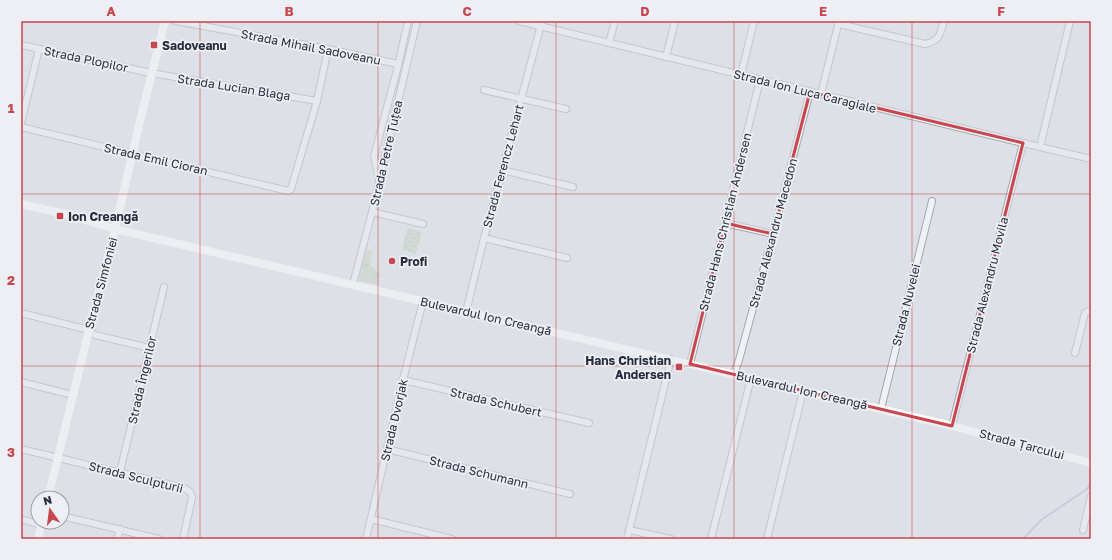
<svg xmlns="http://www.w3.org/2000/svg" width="1112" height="560" font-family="'Golos Text',sans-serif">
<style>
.grass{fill:url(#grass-tufts)}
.park{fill:url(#park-dots)}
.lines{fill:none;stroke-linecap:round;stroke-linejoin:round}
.stream{stroke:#9aabc6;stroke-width:1.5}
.street-casing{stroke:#a4a7b1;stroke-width:8}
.street{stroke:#f0f1f5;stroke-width:6}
.secondary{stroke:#fff;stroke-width:8}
.marked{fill:none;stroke:#c8464e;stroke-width:3;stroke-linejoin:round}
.grid{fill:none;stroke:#c8464e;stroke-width:1;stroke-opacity:0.55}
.poi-dot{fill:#c8464e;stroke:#edeff4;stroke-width:1.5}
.labels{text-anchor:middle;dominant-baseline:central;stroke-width:3.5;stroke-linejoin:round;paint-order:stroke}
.poi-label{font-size:12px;font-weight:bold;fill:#282d3d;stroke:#edeff4;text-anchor:start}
.street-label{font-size:12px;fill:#282d3d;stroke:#edeff4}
.neatline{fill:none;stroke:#c8464e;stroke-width:1.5}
.grid-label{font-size:13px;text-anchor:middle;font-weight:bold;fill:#c8464e}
</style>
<defs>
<pattern id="grass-tufts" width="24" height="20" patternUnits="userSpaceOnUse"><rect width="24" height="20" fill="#c2d0bf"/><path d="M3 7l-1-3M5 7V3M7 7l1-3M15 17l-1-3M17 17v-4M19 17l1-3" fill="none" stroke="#a7b3a5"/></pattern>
<pattern id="park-dots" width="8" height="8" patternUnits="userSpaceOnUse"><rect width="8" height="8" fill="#c2d0bf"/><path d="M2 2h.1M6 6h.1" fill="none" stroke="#a7b3a5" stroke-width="1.8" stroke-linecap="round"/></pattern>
</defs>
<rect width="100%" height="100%" fill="#dee0e7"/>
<!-- grass -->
<path class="grass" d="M366,250L373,251L370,265L380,273L378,285L359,281Z"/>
<!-- park -->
<path class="park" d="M407,228L422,232L416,254L402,250Z"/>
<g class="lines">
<!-- stream -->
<path class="stream" d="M1023,539L1041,520L1087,489L1091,483"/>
<!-- street casing -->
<g class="street-casing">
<g id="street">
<path d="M176,21L328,49L398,64"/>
<path d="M519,21L1023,143L1091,159"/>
<path d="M839,24L925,44C940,41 940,34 944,21"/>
<path d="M609,43L615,21"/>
<path d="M21,45L151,73L317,101"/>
<path d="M666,57L675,21"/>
<path d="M741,75L754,21"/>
<path d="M484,90L566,109"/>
<path d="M821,94L839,21"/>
<path d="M21,123L39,49"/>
<path d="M21,127L288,191L291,189L317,101L328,49"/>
<path d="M1040,147L1070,21"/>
<path d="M502,170L573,187"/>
<path d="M379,179L374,156L397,70L408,21"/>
<path d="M372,212L423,224"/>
<path d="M725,223L773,234"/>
<path d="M484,238L567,258"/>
<path d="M353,284L372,212L417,21"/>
<path d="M466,312L484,238L542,21"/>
<path d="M21,313L89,330L95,335L150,348"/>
<path d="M1075,353L1085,313L1089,311H1091"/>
<path d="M690,364L760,80"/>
<path d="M734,374L739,360L773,234L810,92"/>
<path d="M403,380L589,423"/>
<path d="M21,382L73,395"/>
<path d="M881,409L932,201"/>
<path d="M952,426L1023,143"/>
<path d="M21,449L184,488C188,490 192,492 192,498L183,539"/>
<path d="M387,449L570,494"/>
<path d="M120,472L164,287"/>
<path d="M62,516L159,539"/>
<path d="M21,519L41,525"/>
<path d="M371,519L452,539"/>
<path d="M629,530L671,539"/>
<path d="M1083,530L1091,496"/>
<path d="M117,539L120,529"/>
<path d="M366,539L403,380L423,301"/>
<path d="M627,539L671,359"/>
<path d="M711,539L751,378"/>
<path d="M767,539L803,391"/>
</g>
</g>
<!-- street -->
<use href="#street" class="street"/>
<!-- secondary -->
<g class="secondary">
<path d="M21,204L61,213L115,229L952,426L1091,463"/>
<path d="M48,498L89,330L115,229L140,121L165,21"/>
<path d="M38,539L42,522"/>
</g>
</g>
<!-- marked area -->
<path d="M0 0H1112V560H0ZM810,92L1023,143L952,426L690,364L725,223L773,234Z" fill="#dee0e7" fill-opacity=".55" fill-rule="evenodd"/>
<path class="marked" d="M810,92L1023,143L952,426L690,364L725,223L773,234Z"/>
<!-- grid -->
<path class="grid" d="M200,21V539M378,21V539M556,21V539M734,21V539M912,21V539M21,194H1091M21,366H1091"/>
<!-- markers -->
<g class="poi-dot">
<rect x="150" y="41" width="8" height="8" rx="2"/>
<rect x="56" y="212" width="8" height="8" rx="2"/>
<circle cx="392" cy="261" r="4"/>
<rect x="675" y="363" width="8" height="8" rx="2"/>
</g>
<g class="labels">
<!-- poi labels -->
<g class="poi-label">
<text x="162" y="45">Sadoveanu</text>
<text x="68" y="216">Ion Creangă</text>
<text x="400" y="261">Profi</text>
<text x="671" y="360" text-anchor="end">Hans Christian<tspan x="671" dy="14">Andersen</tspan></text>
</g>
<!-- street labels -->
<g class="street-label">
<text transform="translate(311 47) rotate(11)">Strada Mihail Sadoveanu</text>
<text transform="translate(86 59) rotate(12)">Strada Plopilor</text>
<text transform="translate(234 87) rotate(9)">Strada Lucian Blaga</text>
<text transform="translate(805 91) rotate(14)">Strada Ion Luca Caragiale</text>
<text transform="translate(386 153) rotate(-77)">Strada Petre Țuțea</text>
<text transform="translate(156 159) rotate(13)">Strada Emil Cioran</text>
<text transform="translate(503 166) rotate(-75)">Strada Ferencz Lehart</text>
<text transform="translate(725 222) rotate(-76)">Strada Hans Christian Andersen</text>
<text transform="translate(773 233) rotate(-75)">Strada Alexandru Macedon</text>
<text transform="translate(101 283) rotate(-75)">Strada Simfoniei</text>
<text transform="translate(987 285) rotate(-76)">Strada Alexandru Movila</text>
<text transform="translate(906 305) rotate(-76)">Strada Nuvelei</text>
<text transform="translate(486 316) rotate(13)">Bulevardul Ion Creangă</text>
<text transform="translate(142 380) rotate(-77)">Strada Îngerilor</text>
<text transform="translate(802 390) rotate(13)">Bulevardul Ion Creangă</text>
<text transform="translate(496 402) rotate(13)">Strada Schubert</text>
<text transform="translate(394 420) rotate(-77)">Strada Dvorjak</text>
<text transform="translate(1022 444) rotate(15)">Strada Țarcului</text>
<text transform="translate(479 472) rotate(14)">Strada Schumann</text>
<text transform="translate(136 477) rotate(14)">Strada Sculpturii</text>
</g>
</g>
<!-- border -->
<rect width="1112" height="560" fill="none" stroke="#edeff4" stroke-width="44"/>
<!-- north arrow -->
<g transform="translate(50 510) rotate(346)"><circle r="19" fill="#edeff4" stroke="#9ea1ab"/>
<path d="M0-3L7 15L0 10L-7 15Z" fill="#c8464e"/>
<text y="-6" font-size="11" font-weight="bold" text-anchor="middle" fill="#282d3d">N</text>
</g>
<rect x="22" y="22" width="1068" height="516" class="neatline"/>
<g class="grid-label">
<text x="111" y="16">A</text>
<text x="289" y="16">B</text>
<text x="467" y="16">C</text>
<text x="645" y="16">D</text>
<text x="823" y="16">E</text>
<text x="1001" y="16">F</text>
<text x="11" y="113">1</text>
<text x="11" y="285">2</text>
<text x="11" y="457">3</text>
</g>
</svg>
